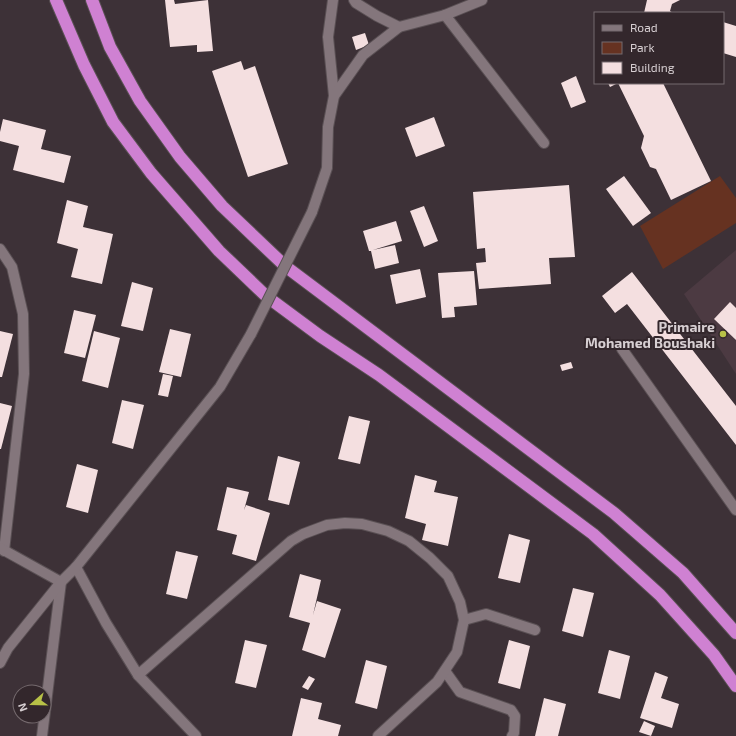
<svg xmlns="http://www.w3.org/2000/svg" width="736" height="736" font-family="'Exo 2',sans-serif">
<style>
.built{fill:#4c3a42}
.green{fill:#663221}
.building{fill:#f4dfe0}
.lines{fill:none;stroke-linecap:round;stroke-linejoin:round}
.minor-casing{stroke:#5a5054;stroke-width:12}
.highway-casing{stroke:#5a5054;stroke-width:14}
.minor{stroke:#84767c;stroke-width:10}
.highway{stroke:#cf81d2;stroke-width:12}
.minor-bridge-casing{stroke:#5a5054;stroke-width:12;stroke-linecap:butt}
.minor-bridge{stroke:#84767c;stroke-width:10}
.poi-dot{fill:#b8c147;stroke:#33272c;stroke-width:1.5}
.labels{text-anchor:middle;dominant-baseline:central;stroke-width:4;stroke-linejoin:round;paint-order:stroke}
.poi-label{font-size:14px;font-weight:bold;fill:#d7cfd2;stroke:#33272c;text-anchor:end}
</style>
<rect width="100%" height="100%" fill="#3d3137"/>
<!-- built -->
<path class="built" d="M736,250V374L684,294Z"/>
<!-- green -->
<path class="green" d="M720,176L736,198V223L663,269L640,226Z"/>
<!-- building -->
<g class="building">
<path d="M165,0H174L175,4L208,0L213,51L197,52V45L170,47Z"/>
<path d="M647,0H680L672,4L670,11L673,13H644Z"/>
<path d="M723,22L736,26V57L723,53Z"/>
<path d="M365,33L369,45L356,50L352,37Z"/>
<path d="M241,61L244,70L255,66L288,164L248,177L212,71Z"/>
<path d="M576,76L586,102L571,108L561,83Z"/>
<path d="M608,83H663L711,181L671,200L656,169L650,167L641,148L644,136L618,83L610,87Z"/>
<path d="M434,117L445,146L416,157L405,128Z"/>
<path d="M3,119L46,130L41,149L71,156L64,183L13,170L19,146L0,141V132Z"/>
<path d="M624,176L651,213L633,226L606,189Z"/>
<path d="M569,185L575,257L549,258L551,284L479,289L476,263L486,262L485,248L477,249L473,192Z"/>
<path d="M67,200L88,206L83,227L113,234L102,284L71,277L78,249L57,243Z"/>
<path d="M424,206L438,241L424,247L410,211Z"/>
<path d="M396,221L402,241L373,250L395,245L399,263L375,269L371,251H369L363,231Z"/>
<path d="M420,269L426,297L396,304L390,275Z"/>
<path d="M474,271L477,305L454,307L455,317L442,318L438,273Z"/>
<path d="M632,272L736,406V445L627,304L615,313L602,296Z"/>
<path d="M132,282L153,288L143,331L121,326Z"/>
<path d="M730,302L736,308V340L714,319Z"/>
<path d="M74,310L96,315L85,358L64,353Z"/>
<path d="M170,329L191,334L181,377L159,372Z"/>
<path d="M0,331L13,334L2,377H0Z"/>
<path d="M94,331L120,338L108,388L82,381Z"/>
<path d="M571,362L573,368L562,371L560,365Z"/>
<path d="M163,374L173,376L168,397L158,395Z"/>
<path d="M122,400L144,405L133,449L112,443Z"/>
<path d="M0,403L12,406L1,449H0Z"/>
<path d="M349,416L370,421L360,464L338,459Z"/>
<path d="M278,456L300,462L289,505L268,500Z"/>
<path d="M77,464L98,470L88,513L66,507Z"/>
<path d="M415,475L437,481L434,492L458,497L448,546L422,540L426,524L405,518Z"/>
<path d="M227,487L249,492L244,510L246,505L270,513L256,561L232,554L237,535L217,530Z"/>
<path d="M509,534L530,540L520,583L498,578Z"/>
<path d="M176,551L198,556L187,599L166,594Z"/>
<path d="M300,574L321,580L313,615L317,601L341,609L325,658L302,650L310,623L289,617Z"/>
<path d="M573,588L594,593L583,637L562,631Z"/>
<path d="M245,640L267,645L256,688L235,683Z"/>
<path d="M509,640L530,646L520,689L498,683Z"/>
<path d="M609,650L630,656L620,699L598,693Z"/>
<path d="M366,660L387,666L377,709L355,703Z"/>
<path d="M655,672L668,677L661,698L679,704L672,728L640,718Z"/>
<path d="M309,676L315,679L308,690L302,687Z"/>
<path d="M301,698L322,703L318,719L341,725L338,736H292Z"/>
<path d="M544,698L566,704L558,736H535Z"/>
<path d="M644,721L655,726L651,736L639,732Z"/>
</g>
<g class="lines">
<!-- minor casing -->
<g class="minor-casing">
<g id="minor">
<path d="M333,0L328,37L334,96"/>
<path d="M354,0L356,3L377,16L399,27"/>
<path d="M445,15L544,143"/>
<path d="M312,212L327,168L328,127L334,96L363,55L399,27L445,15L482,0"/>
<path d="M0,249L12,267L23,314L24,374L4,551"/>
<path d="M622,349L736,510"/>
<path d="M0,548L61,582L42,736"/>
<path d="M76,567L106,623L138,675L196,736"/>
<path d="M464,620L486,614L535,630"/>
<path d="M0,663L8,648L61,582L76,567L220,387L251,334"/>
<path d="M445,671L460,692L511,710L515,716L514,733L512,736"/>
<path d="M138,675L291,541L303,534L327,525L345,523L362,524L388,531L409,541L430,558L448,576L460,602L464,620L457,652L437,682L378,736"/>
</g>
</g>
<!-- highway casing -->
<g class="highway-casing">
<g id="highway">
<path d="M56,0L84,65L113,122L151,173L219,251L266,296L320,336L379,375L593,534L660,595L714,655L736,686"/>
<path d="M92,0L110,47L140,101L180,157L222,206L285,266L614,513L683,573L736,633"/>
</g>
</g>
<!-- minor -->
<use href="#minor" class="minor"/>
<!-- highway -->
<use href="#highway" class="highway"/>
<!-- minor-bridge casing -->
<g class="minor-bridge-casing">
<path id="minor-bridge" d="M251,334L312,212"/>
</g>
<!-- minor-bridge -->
<use href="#minor-bridge" class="minor-bridge"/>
</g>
<!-- markers -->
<circle class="poi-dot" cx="723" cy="334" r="4"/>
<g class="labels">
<!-- poi labels -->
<g class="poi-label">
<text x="715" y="326">Primaire<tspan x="715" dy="16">Mohamed Boushaki</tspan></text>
</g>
</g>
<!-- legend -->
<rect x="594" y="12" width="130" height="72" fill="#33272c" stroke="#756a6e"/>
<rect x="602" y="25" width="20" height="6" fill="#84767c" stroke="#756a6e"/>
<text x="630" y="32" font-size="12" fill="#d7cfd2">Road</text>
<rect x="602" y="42" width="20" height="12" fill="#663221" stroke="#756a6e"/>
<text x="630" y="52" font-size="12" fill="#d7cfd2">Park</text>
<rect x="602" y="62" width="20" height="12" fill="#f4dfe0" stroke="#756a6e"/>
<text x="630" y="72" font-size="12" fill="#d7cfd2">Building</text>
<!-- north arrow -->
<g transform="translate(32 704) rotate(250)"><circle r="19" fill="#33272c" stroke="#756a6e"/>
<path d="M0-3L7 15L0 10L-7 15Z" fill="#b8c147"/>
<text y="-6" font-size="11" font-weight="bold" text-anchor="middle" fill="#d7cfd2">N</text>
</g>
</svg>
